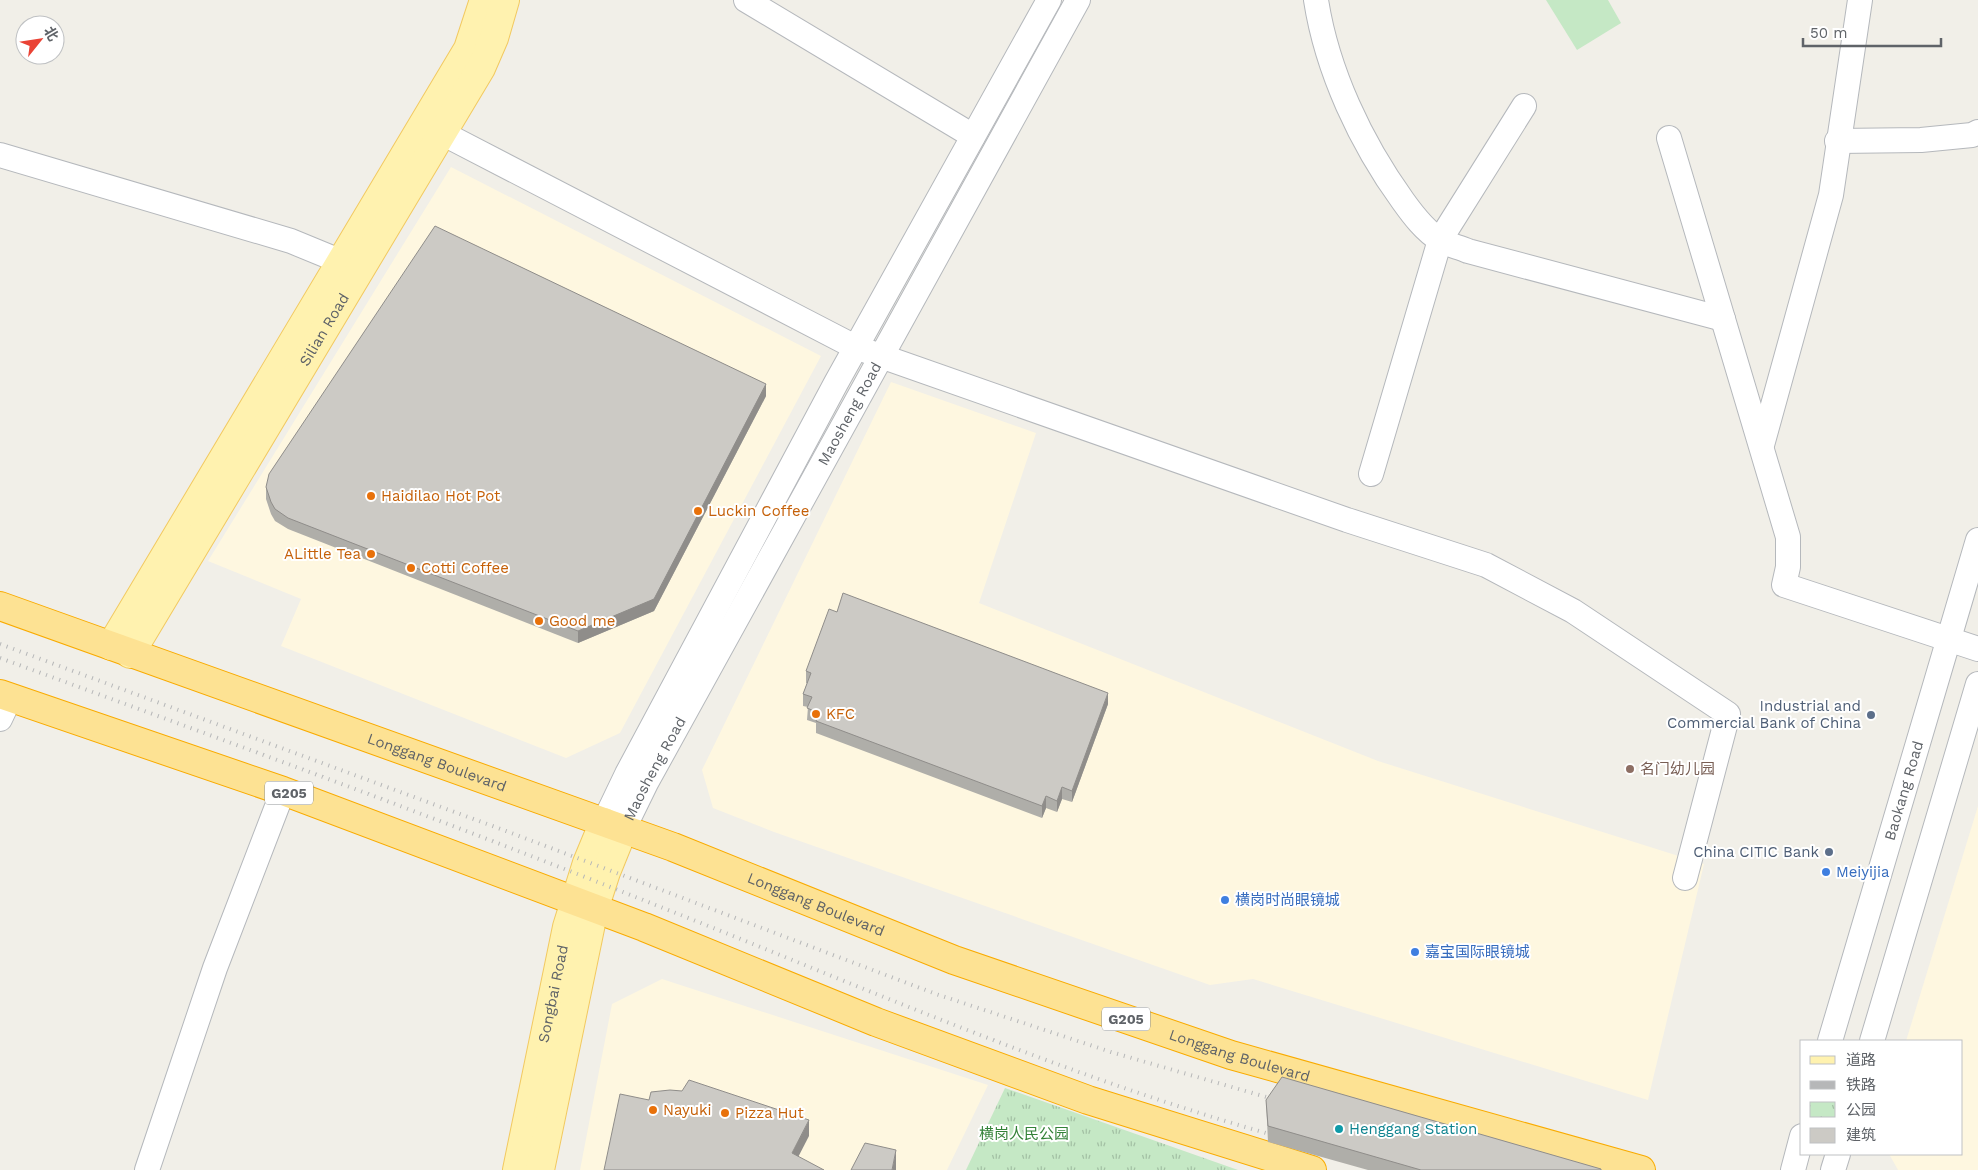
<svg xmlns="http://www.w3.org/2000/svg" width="1978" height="1170" font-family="'Work Sans','Noto Sans SC',sans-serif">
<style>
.commercial{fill:#fef7e0}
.grass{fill:#c5e8c5}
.park{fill:url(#park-tufts)}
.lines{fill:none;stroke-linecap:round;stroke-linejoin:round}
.minor-casing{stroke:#b5b8bc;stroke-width:26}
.major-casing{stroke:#f2c960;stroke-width:30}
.highway-casing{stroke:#f9ab00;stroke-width:30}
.minor{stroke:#fff;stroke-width:24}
.major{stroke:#fff2af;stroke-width:28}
.highway{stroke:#fde293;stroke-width:28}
.rail{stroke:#b6b7b8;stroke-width:4;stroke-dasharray:1 6;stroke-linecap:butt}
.wall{fill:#afaea9}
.shaded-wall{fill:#8f8d8a}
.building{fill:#cccac5;stroke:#8f8d8a}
.food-dot{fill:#e8710a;stroke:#fff;stroke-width:2}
.service-dot{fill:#5c6f8a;stroke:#fff;stroke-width:2}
.education-dot{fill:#8d6e63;stroke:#fff;stroke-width:2}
.shop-dot{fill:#3f7fe0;stroke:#fff;stroke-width:2}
.culture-dot{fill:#0f9aa8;stroke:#fff;stroke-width:2}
.labels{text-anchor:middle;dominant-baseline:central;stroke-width:4;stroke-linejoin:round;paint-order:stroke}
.shield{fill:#fff;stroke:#8f9295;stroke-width:1}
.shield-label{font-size:14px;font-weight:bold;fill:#5f6368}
.street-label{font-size:15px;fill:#5f6368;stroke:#fff}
.food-label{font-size:15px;fill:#c56008;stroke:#fff;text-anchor:start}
.service-label{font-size:15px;fill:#4e5e75;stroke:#fff;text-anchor:end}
.education-label{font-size:15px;fill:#785e54;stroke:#fff;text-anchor:start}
.shop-label{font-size:15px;fill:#366cbe;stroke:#fff;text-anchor:start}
.culture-label{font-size:15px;fill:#0d838f;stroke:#fff;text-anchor:start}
.park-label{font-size:15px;fill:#348238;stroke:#fff}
</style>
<defs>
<pattern id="park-tufts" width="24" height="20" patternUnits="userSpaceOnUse" patternTransform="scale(1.25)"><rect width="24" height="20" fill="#c5e8c5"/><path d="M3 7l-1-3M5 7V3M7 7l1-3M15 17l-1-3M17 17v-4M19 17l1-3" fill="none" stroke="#a3c0a4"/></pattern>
</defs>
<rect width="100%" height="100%" fill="#f1efe8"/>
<!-- commercial -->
<g class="commercial">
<path d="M451,167L821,356L620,733L566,758L281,646L301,599L208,561Z"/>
<path d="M891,382L1036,433L979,603L1378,761L1704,864L1648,1100L1253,979L1210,985L774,832L713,808L702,770Z"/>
<path d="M1978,806V1170H1898L1889,1154H1962V1041H1906Z"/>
<path d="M662,979L988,1085L947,1170H580L612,1004Z"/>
</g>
<!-- grass -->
<path class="grass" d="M1546,0H1608L1621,23L1577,50Z"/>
<!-- park -->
<path class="park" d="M1005,1088L1238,1170H966Z"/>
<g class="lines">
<!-- minor casing -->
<g class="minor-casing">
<g id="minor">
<path d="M746,0L973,136"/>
<path d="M1316,0C1327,71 1361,143 1403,201C1413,215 1425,231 1440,240C1448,245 1459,247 1468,251L1723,319"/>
<path d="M442,133L855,347L1347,520L1486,565L1573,611L1728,714L1685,878"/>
<path d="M1669,138L1788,537V567L1784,585L1978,649"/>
<path d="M1837,141L1921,140L1972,135L1978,132"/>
<path d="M0,155L291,241L342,262"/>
<path d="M1762,445L1831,195L1860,0"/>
<path d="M1371,474L1440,240L1524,106"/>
<path d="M0,719L10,698"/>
<path d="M604,822L627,774L836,383L1049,0"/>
<path id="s1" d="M623,830L646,783L1078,0"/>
<path id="s2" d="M1830,1041L1978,540"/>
<path d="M1872,1041L1978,684"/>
<path d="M147,1170L215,968L283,791"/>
<path d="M1793,1170L1802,1136"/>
<path d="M1833,1170L1838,1154"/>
</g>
</g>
<!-- major casing -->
<g class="major-casing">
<g id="major">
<path d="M111,646L468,49L484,0"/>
<path id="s3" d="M130,654L481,68L494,38L505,0"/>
<path id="s4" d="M517,1170L567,927L587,863L604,822"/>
<path d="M540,1170L594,909L606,872L623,830"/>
</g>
</g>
<!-- highway casing -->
<g class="highway-casing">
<g id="highway">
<path id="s5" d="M0,606L673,847L954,960L1231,1055L1641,1170"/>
<path d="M0,694L283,791L644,927L876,1022L1088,1100L1312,1170"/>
</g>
</g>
<!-- minor -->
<use href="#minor" class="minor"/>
<!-- major -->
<use href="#major" class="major"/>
<!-- highway -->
<use href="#highway" class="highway"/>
<!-- rail -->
<g class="rail">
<path d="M0,644L506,831L936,994L1111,1052L1280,1101"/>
<path d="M0,658C215,737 430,815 643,900C854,983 1062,1076 1280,1137"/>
</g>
</g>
<!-- wall -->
<g class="wall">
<path d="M766,396L654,611L578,643L288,529L275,521L271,514L266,499V487Z"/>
<path d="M806,671L1108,704L1072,802L1062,799L1057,812L1046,808L1042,818L816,733V723L807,720L808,707L803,706V694L807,683H806Z"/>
<path d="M1266,1100L1601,1170H1368L1268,1142Z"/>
</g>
<!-- shaded-wall -->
<g class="shaded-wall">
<path d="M766,384V396L654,611L578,643V631Z"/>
<path d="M1108,693V704L1072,802V791Z"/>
<path d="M1062,787V799L1057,812V801Z"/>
<path d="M1046,796V808L1042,818V806Z"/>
<path d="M809,1120V1136L792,1169V1153Z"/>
<path d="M896,1150V1170H892Z"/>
</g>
<!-- building -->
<g class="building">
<path d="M435,226L766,384L654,599L578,631L288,518L275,509L271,502L266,487L269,474Z"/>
<path d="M843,593L1108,693L1072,791L1062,787L1057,801L1046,796L1042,806L816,721L819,713L807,708L812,697L803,694L811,673L806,671L829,609L837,612Z"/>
<path d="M1282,1077L1601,1169V1170H1421L1268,1126L1266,1100Z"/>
<path d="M689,1080L809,1120L792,1153L824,1170H604L620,1094L649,1100L651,1092L670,1090L682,1091Z"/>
<path d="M865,1143L896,1150L892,1170H851Z"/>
</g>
<!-- markers -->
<g class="food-dot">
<circle cx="371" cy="496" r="5"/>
<circle cx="698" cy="511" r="5"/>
<circle cx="371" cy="554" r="5"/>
<circle cx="411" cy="568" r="5"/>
<circle cx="539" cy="621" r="5"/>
<circle cx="816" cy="714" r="5"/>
<circle cx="653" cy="1110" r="5"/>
<circle cx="725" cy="1113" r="5"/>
</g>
<g class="service-dot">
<circle cx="1871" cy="715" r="5"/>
<circle cx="1829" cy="852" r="5"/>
</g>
<circle class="education-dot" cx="1630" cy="769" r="5"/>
<g class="shop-dot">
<circle cx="1826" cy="872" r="5"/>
<circle cx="1225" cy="900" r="5"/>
<circle cx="1415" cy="952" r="5"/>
</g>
<circle class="culture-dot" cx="1339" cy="1129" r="5"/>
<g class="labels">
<!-- shield labels -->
<g class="shield">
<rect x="265" y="781.5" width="48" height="23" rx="4"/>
<rect x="1102" y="1007.5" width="48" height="23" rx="4"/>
</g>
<g class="shield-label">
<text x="289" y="793">G205</text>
<text x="1126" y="1019">G205</text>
</g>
<!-- street labels -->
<g class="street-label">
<text stroke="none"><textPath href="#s3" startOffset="378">Silian Road</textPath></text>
<text stroke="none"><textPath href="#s1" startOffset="474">Maosheng Road</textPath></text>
<text stroke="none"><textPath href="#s5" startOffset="464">Longgang Boulevard</textPath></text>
<text stroke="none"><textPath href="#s1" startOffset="69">Maosheng Road</textPath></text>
<text stroke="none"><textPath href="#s2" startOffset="261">Baokang Road</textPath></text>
<text stroke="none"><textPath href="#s5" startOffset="869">Longgang Boulevard</textPath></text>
<text stroke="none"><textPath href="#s4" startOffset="180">Songbai Road</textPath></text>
<text stroke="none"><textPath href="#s5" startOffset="1319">Longgang Boulevard</textPath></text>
</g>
<!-- food labels -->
<g class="food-label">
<text x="381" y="496">Haidilao Hot Pot</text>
<text x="708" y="511">Luckin Coffee</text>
<text x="361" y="554" text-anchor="end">ALittle Tea</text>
<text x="421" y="568">Cotti Coffee</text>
<text x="549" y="621">Good me</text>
<text x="826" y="714">KFC</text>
<text x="663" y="1110">Nayuki</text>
<text x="735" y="1113">Pizza Hut</text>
</g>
<!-- service labels -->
<g class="service-label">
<text x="1861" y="706">Industrial and<tspan x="1861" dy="17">Commercial Bank of China</tspan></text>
<text x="1819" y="852">China CITIC Bank</text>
</g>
<!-- education labels -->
<g class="education-label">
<text x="1640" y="769">名门幼儿园</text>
</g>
<!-- shop labels -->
<g class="shop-label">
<text x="1836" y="872">Meiyijia</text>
<text x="1235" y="900">横岗时尚眼镜城</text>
<text x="1425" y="952">嘉宝国际眼镜城</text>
</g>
<!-- culture labels -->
<g class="culture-label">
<text x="1349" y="1129">Henggang Station</text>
</g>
<!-- park labels -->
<g class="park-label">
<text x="1024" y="1134">横岗人民公园</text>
</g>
</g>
<!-- legend -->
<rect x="1800" y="1040" width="162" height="115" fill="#ffffff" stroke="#bfc1c3"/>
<rect x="1810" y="1056" width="25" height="8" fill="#fff2af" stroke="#bfc1c3"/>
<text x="1846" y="1065" font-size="15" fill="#5f6368">道路</text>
<rect x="1810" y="1081" width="25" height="8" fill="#b6b7b8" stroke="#bfc1c3"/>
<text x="1846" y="1090" font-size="15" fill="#5f6368">铁路</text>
<rect x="1810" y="1102" width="25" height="15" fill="url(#park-tufts)" stroke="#bfc1c3"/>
<text x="1846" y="1115" font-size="15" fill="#5f6368">公园</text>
<rect x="1810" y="1128" width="25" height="15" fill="#cccac5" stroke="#bfc1c3"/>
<text x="1846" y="1140" font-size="15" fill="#5f6368">建筑</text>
<!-- north arrow -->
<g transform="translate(40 40) rotate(60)"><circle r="24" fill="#ffffff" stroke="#bfc1c3"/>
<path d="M0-4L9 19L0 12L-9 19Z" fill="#ea4335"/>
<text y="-8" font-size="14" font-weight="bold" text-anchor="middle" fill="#5f6368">北</text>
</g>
<!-- scale -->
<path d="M1803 38v8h138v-8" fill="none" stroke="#5f6368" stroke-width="2.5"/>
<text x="1810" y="38" font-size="15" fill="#5f6368" stroke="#ffffff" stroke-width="4" paint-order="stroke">50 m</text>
</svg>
